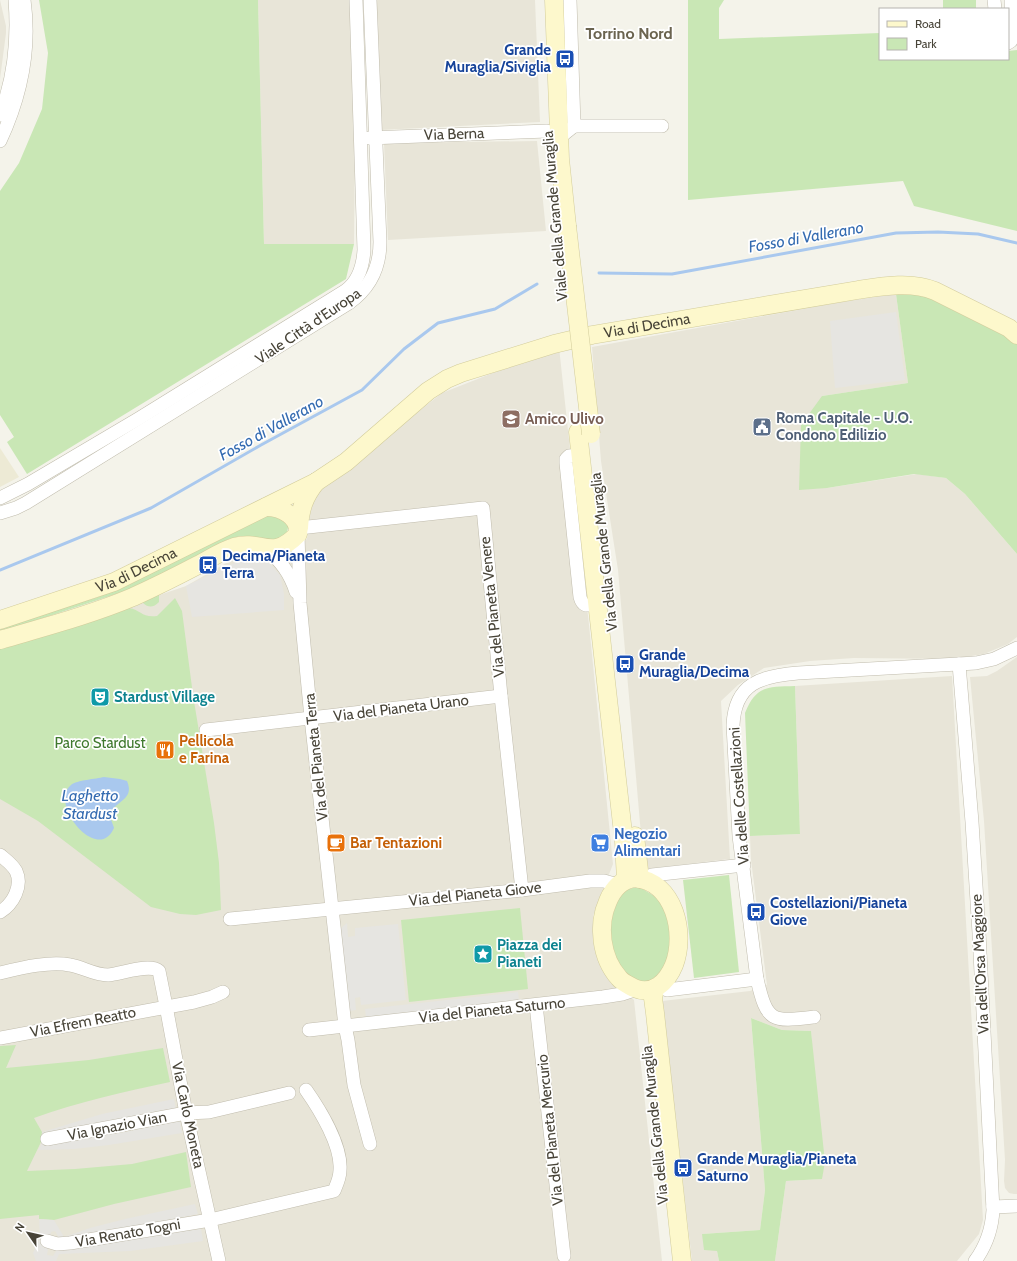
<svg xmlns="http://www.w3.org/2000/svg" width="1017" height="1261" font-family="Cabin,sans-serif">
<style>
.residential{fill:#e8e5d8}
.education{fill:#edead5}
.green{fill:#c9e7b5}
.parking{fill:#e6e5e1}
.water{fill:#a9c8ee}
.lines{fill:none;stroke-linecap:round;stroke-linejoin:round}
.stream{stroke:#a9c8ee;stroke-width:3}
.street-casing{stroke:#c0bcad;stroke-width:14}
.secondary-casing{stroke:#d2cc9b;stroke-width:19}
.street{stroke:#fff;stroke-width:13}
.secondary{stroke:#fdf8cc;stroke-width:18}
.secondary-bridge-casing{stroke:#d2cc9b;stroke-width:19;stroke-linecap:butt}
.secondary-bridge{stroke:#fdf8cc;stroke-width:18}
.labels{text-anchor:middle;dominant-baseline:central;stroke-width:3.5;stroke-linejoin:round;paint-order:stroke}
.transit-label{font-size:15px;font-weight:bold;fill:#164399;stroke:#fff;text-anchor:start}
.street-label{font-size:15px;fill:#484438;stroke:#fff}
.service-label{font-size:15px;font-weight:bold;fill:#4e5e75;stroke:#fff;text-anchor:start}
.education-label{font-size:15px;font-weight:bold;fill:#785e54;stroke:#fff;text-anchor:start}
.culture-label{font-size:15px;font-weight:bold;fill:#0d838f;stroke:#fff;text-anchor:start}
.food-label{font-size:15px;font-weight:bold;fill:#c56008;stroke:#fff;text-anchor:start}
.park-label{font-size:15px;fill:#3f792d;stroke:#fff}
.shop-label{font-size:15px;font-weight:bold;fill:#366cbe;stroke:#fff;text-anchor:start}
.neighbourhood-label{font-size:16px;font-weight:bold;fill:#6b6450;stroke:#fff}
.water-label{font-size:16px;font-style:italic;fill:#346bb1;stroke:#fff}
</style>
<rect width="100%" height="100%" fill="#f4f3ea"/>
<!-- residential -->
<g class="residential">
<path d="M0,0L6,26V33L0,79Z"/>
<path d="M258,0H353L355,145L354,244H264Z"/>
<path d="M373,0H535L540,122L380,130Z"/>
<path d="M537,141L546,231L388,240L384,143Z"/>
<path d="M896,294L908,383L822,396L827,488L917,474L946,478L965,494L1017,554V637L1008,644L984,654L953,659L854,658L810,661L764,668L738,685L721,701L730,859L644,869L618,570L601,461L592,347L842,302Z"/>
<path d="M559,347L589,625L613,864L593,916L601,968L634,1000L662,1261H0V649L186,586L242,554L284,555L307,539L311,504L321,488L442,393Z"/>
<path d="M1017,657V1194H1014L1009,1193L1005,1188L1004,1181L1005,1160L984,821L970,677L987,676L997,671Z"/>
<path d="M952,676L983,1220L979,1234L957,1261H775L786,1181L821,1179L811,1031L782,1030L751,1018L765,1190L760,1230L702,1234L717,1251L719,1261H692L662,1001L750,991L767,985L751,860L750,836L800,834L795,686Z"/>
</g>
<!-- education -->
<path class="education" d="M0,448L19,477L0,487Z"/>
<!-- green -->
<g class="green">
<path d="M39,0H258L264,244H354L346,279L27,474L7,442L14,437L0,415V191L19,163L42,109L48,53Z"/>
<path d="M688,0H724L719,8V39L880,33V59H1008V51L1017,50V231L914,206L903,181L688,200Z"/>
<rect x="943" y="0" width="33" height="9"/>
<path d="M914,292L935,297L1017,342V554L965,494L946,478L914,474L827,488L799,490L801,425L822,396L908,383L896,294Z"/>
<path d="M272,513L288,523C289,534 284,537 275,542L252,537L241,536L229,539L155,577L122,592L1,632L0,630L2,626L95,598L120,589Z"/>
<path d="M159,594V602C153,608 148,608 142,602Z"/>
<path d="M175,598L182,611L193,695L214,823L219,863L221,910L196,915L180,914L151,907L38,821L0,799V649L129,608C141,610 142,618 157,616Z"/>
<path d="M795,686L800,834L750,836L745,713C756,685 768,687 795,686Z"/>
<path d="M729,875L739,972L694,978L683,880Z"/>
<path d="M633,888H641L661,900L673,937L664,972L649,981L642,982L629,979L615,961L608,930L619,895L629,889Z"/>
<path d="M520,908L528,989L409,1002L401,920Z"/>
<path d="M751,1018L782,1030L811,1031L825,1162L822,1179L786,1181L775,1261H719L717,1251L704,1250L702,1234L760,1230L765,1190Z"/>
<path d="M16,1045L6,1068L89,1060L163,1048L170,1082C124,1092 78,1102 34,1118L42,1132L41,1142L27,1171L75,1169L132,1164L186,1152L191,1187L114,1204L54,1220L39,1219V1215L0,1219V1046Z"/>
</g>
<!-- parking -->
<g class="parking">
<path d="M896,312L905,380L835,388L830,321Z"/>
<path d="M247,557L268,562L280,575L284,594V610L192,617L186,586Z"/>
<path d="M347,923L348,937L355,936V928L398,924L406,1000L361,1005L360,997L355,998L356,1010L343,1012L335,933Z"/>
<path d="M518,992L519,1000L366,1017L365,1009Z"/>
<path d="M174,1099L176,1109L145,1113L46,1137L62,1141L120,1133L180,1121L182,1133L109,1145L74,1149L38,1150L41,1145L42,1132L102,1114Z"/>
<path d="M195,1204L198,1214L106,1232L59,1238L55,1231L51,1232L47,1255L53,1256L58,1248L201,1229L203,1241L130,1251L59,1254L56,1261H36L33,1253L40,1238L39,1219L54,1220L64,1237L90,1228L125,1219Z"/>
</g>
<!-- water -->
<path class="water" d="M104,777L120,779L127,781C135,800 116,800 111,813C109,817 113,824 114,828C98,865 48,803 71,785C77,780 96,779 104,777Z"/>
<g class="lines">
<!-- stream -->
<g class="stream">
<path d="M599,273L672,274L896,233L938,232L978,234L1017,243"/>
<path d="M0,570L151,508L261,445L362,390L404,349L438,323L495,309L537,284"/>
</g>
<!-- street casing -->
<g class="street-casing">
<g id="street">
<path d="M994,0L995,9"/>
<path d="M1008,43L1011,41L1012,35L1011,0"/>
<path d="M0,115C14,79 18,38 15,0"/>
<path d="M574,126H662"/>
<path d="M369,138L547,131"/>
<path d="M559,138L574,126L570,0"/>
<path d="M0,141C21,96 31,50 24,0"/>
<path d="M581,455L569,456L566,459V463L580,597C583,608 588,605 598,604"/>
<path d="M0,498L28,484L138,419L345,291C358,282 363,266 364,250L356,0"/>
<path d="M0,513L16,508L26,503L349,303C370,288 380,268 380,242L370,0"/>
<path d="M299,528L483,508L501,696L522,890"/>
<path d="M298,534L300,603L311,718L345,1026L348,1040L354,1085L370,1144"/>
<path d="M267,549C281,562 290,573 296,592"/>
<path d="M959,664L972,822L979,933L993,1210C992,1229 986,1246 975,1261"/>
<path d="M206,730L501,696"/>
<path d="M0,855C6,860 12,864 16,871C23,886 13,904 0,912"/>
<path d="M643,879L652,875L744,865"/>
<path d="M230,919L522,890L590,881H604L618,885"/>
<path d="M0,973C21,968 49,961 70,965C83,967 94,975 108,975C121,974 149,963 159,971L166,1006L186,1113L219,1261"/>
<path d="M659,986L667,990L757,979"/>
<path d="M536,1005L564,1256"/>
<path d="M814,1017C772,1022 767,1023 757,979L739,836L733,725C735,683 761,676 798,673L976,663L994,659L1017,648"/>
<path d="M309,1030L603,997L622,994L637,989"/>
<path d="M0,1038L194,1002L212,997L223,992"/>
<path d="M47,1139L186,1113L209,1112L289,1093"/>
<path d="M993,1207L1017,1206"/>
<path d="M47,1241L57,1244L70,1243L210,1220L334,1191C337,1184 340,1178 340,1170C342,1146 320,1110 306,1090"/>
</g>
</g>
<!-- secondary casing -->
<g class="secondary-casing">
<g id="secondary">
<path d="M554,0L560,159L567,226"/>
<path d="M578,432L624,842L626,880"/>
<path d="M299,528C300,509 304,497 316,482"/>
<path id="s1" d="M0,620L114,582L316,482L346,462L428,391L447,379L461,373L554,344L592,335L858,290C883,286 912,281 935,291L1009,328L1017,335"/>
<path d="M0,640C44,627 90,615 133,597C155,587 177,576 198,565C210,559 221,551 234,547C263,539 271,562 298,534C300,517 282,507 266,507"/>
<path d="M635,836L640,879"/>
<path d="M634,878C675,881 686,934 674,965C667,982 653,996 634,988C629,985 623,983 619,978C601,958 597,925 608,901C613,889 621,880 634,878Z"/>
<path d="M655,989L653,998L655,1013L682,1261"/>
</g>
</g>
<!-- street -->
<use href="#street" class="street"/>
<!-- secondary -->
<use href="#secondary" class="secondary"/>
<!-- secondary-bridge casing -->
<g class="secondary-bridge-casing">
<path id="secondary-bridge" d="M567,226L591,434"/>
</g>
<!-- secondary-bridge -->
<use href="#secondary-bridge" class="secondary-bridge"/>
</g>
<!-- icons -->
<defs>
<g id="bus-square" transform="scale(1)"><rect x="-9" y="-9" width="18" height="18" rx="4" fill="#1a4fb4" stroke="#fff"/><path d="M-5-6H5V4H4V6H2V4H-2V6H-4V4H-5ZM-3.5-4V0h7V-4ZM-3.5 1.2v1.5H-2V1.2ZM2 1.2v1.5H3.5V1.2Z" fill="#fff"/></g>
<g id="school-square" transform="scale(1)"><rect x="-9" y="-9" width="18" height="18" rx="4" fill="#8d6e63" stroke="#fff"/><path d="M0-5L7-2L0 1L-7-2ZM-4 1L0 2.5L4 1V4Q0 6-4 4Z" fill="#fff"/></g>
<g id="civic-square" transform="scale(1)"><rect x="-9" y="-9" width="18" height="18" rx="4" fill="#5c6f8a" stroke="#fff"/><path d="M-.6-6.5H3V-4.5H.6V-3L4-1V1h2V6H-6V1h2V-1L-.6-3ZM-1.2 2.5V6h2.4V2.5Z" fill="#fff"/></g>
<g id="theatre-square" transform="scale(1)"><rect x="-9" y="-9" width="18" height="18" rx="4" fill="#0f9aa8" stroke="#fff"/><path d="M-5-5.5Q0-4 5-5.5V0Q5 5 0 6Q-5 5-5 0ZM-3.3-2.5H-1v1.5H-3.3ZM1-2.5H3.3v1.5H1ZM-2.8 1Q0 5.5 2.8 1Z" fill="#fff"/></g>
<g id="restaurant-square" transform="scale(1)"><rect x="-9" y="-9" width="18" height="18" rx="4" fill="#e8710a" stroke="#fff"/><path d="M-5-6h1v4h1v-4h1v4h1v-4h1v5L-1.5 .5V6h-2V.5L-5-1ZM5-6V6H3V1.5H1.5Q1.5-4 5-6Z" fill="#fff"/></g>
<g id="cafe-square" transform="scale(1)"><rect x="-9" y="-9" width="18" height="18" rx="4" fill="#e8710a" stroke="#fff"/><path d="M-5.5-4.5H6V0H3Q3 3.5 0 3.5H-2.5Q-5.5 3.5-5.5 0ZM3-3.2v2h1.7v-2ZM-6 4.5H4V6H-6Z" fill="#fff"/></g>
<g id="supermarket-square" transform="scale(1)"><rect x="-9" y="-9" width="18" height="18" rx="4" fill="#3f7fe0" stroke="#fff"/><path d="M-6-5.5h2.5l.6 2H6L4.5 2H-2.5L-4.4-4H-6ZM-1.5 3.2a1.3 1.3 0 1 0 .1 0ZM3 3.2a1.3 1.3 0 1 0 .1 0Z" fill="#fff"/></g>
<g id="sight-square" transform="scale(1)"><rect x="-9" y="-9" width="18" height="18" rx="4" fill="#0f9aa8" stroke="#fff"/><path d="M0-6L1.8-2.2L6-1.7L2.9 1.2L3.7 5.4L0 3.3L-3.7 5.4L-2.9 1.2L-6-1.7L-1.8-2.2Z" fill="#fff"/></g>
</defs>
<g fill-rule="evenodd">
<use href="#bus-square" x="565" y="59"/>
<use href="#school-square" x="511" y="419"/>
<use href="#civic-square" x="762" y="427"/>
<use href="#bus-square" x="208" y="565"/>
<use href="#bus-square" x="625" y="664"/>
<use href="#theatre-square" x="100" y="697"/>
<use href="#restaurant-square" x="165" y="750"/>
<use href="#cafe-square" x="336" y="843"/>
<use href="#supermarket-square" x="600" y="843"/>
<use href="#bus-square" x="756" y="912"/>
<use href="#sight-square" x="483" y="954"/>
<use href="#bus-square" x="683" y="1168"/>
</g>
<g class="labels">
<!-- transit labels -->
<g class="transit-label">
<text x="551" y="50" text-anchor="end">Grande<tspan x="551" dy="17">Muraglia/Siviglia</tspan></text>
<text x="222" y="556">Decima/Pianeta<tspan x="222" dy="17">Terra</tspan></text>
<text x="639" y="655">Grande<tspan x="639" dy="17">Muraglia/Decima</tspan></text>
<text x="770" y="903">Costellazioni/Pianeta<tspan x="770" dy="17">Giove</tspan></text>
<text x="697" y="1159">Grande Muraglia/Pianeta<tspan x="697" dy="17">Saturno</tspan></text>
</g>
<!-- street labels -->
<g class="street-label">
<text transform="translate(454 134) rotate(-2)">Via Berna</text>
<text transform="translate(555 216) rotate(-95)">Viale della Grande Muraglia</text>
<text stroke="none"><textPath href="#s1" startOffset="720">Via di Decima</textPath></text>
<text transform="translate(308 326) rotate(-34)">Viale Città d'Europa</text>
<text transform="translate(604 552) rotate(-96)">Via della Grande Muraglia</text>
<text stroke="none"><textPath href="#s1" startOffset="145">Via di Decima</textPath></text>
<text transform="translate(492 607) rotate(-96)">Via del Pianeta Venere</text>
<text transform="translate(401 708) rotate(-7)">Via del Pianeta Urano</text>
<text transform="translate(316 757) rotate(-96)">Via del Pianeta Terra</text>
<text transform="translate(739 796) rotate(-94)">Via delle Costellazioni</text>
<text transform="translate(475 894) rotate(-6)">Via del Pianeta Giove</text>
<text transform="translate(980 964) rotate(-93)">Via dell'Orsa Maggiore</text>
<text transform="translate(492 1010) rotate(-6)">Via del Pianeta Saturno</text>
<text transform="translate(83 1022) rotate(-11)">Via Efrem Reatto</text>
<text transform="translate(188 1115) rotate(78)">Via Carlo Moneta</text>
<text transform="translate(655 1125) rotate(-96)">Via della Grande Muraglia</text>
<text transform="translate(117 1126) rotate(-11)">Via Ignazio Vian</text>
<text transform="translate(550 1130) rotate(-96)">Via del Pianeta Mercurio</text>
<text transform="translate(128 1233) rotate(-10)">Via Renato Togni</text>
</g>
<!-- service labels -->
<g class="service-label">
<text x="776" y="418">Roma Capitale - U.O.<tspan x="776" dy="17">Condono Edilizio</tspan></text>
</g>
<!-- education labels -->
<g class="education-label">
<text x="525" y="419">Amico Ulivo</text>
</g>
<!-- culture labels -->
<g class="culture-label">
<text x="114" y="697">Stardust Village</text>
<text x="497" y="945">Piazza dei<tspan x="497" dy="17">Pianeti</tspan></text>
</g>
<!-- food labels -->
<g class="food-label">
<text x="179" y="741">Pellicola<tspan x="179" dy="17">e Farina</tspan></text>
<text x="350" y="843">Bar Tentazioni</text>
</g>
<!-- park labels -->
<g class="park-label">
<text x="100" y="743">Parco Stardust</text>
</g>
<!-- shop labels -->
<g class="shop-label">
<text x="614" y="834">Negozio<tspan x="614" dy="17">Alimentari</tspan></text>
</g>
<!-- neighbourhood labels -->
<g class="neighbourhood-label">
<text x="629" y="33">Torrino Nord</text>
</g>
<!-- water labels -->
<g class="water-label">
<text transform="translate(806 237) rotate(-10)">Fosso di Vallerano</text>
<text transform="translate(271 428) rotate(-29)">Fosso di Vallerano</text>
<text x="90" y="795">Laghetto<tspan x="90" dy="18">Stardust</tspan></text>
</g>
</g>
<!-- legend -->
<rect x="879" y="8" width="130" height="52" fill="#ffffff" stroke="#b6b4af"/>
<rect x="887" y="21" width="20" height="6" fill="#fdf8cc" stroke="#b6b4af"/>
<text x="915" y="28" font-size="12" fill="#484438">Road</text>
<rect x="887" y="38" width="20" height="12" fill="#c9e7b5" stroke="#b6b4af"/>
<text x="915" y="48" font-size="12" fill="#484438">Park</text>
<!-- north arrow -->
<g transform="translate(28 1233) rotate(304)" stroke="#ffffff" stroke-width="3" paint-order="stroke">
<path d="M0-3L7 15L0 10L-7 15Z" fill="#484438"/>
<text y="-6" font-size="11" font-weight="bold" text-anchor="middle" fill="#484438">N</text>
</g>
</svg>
